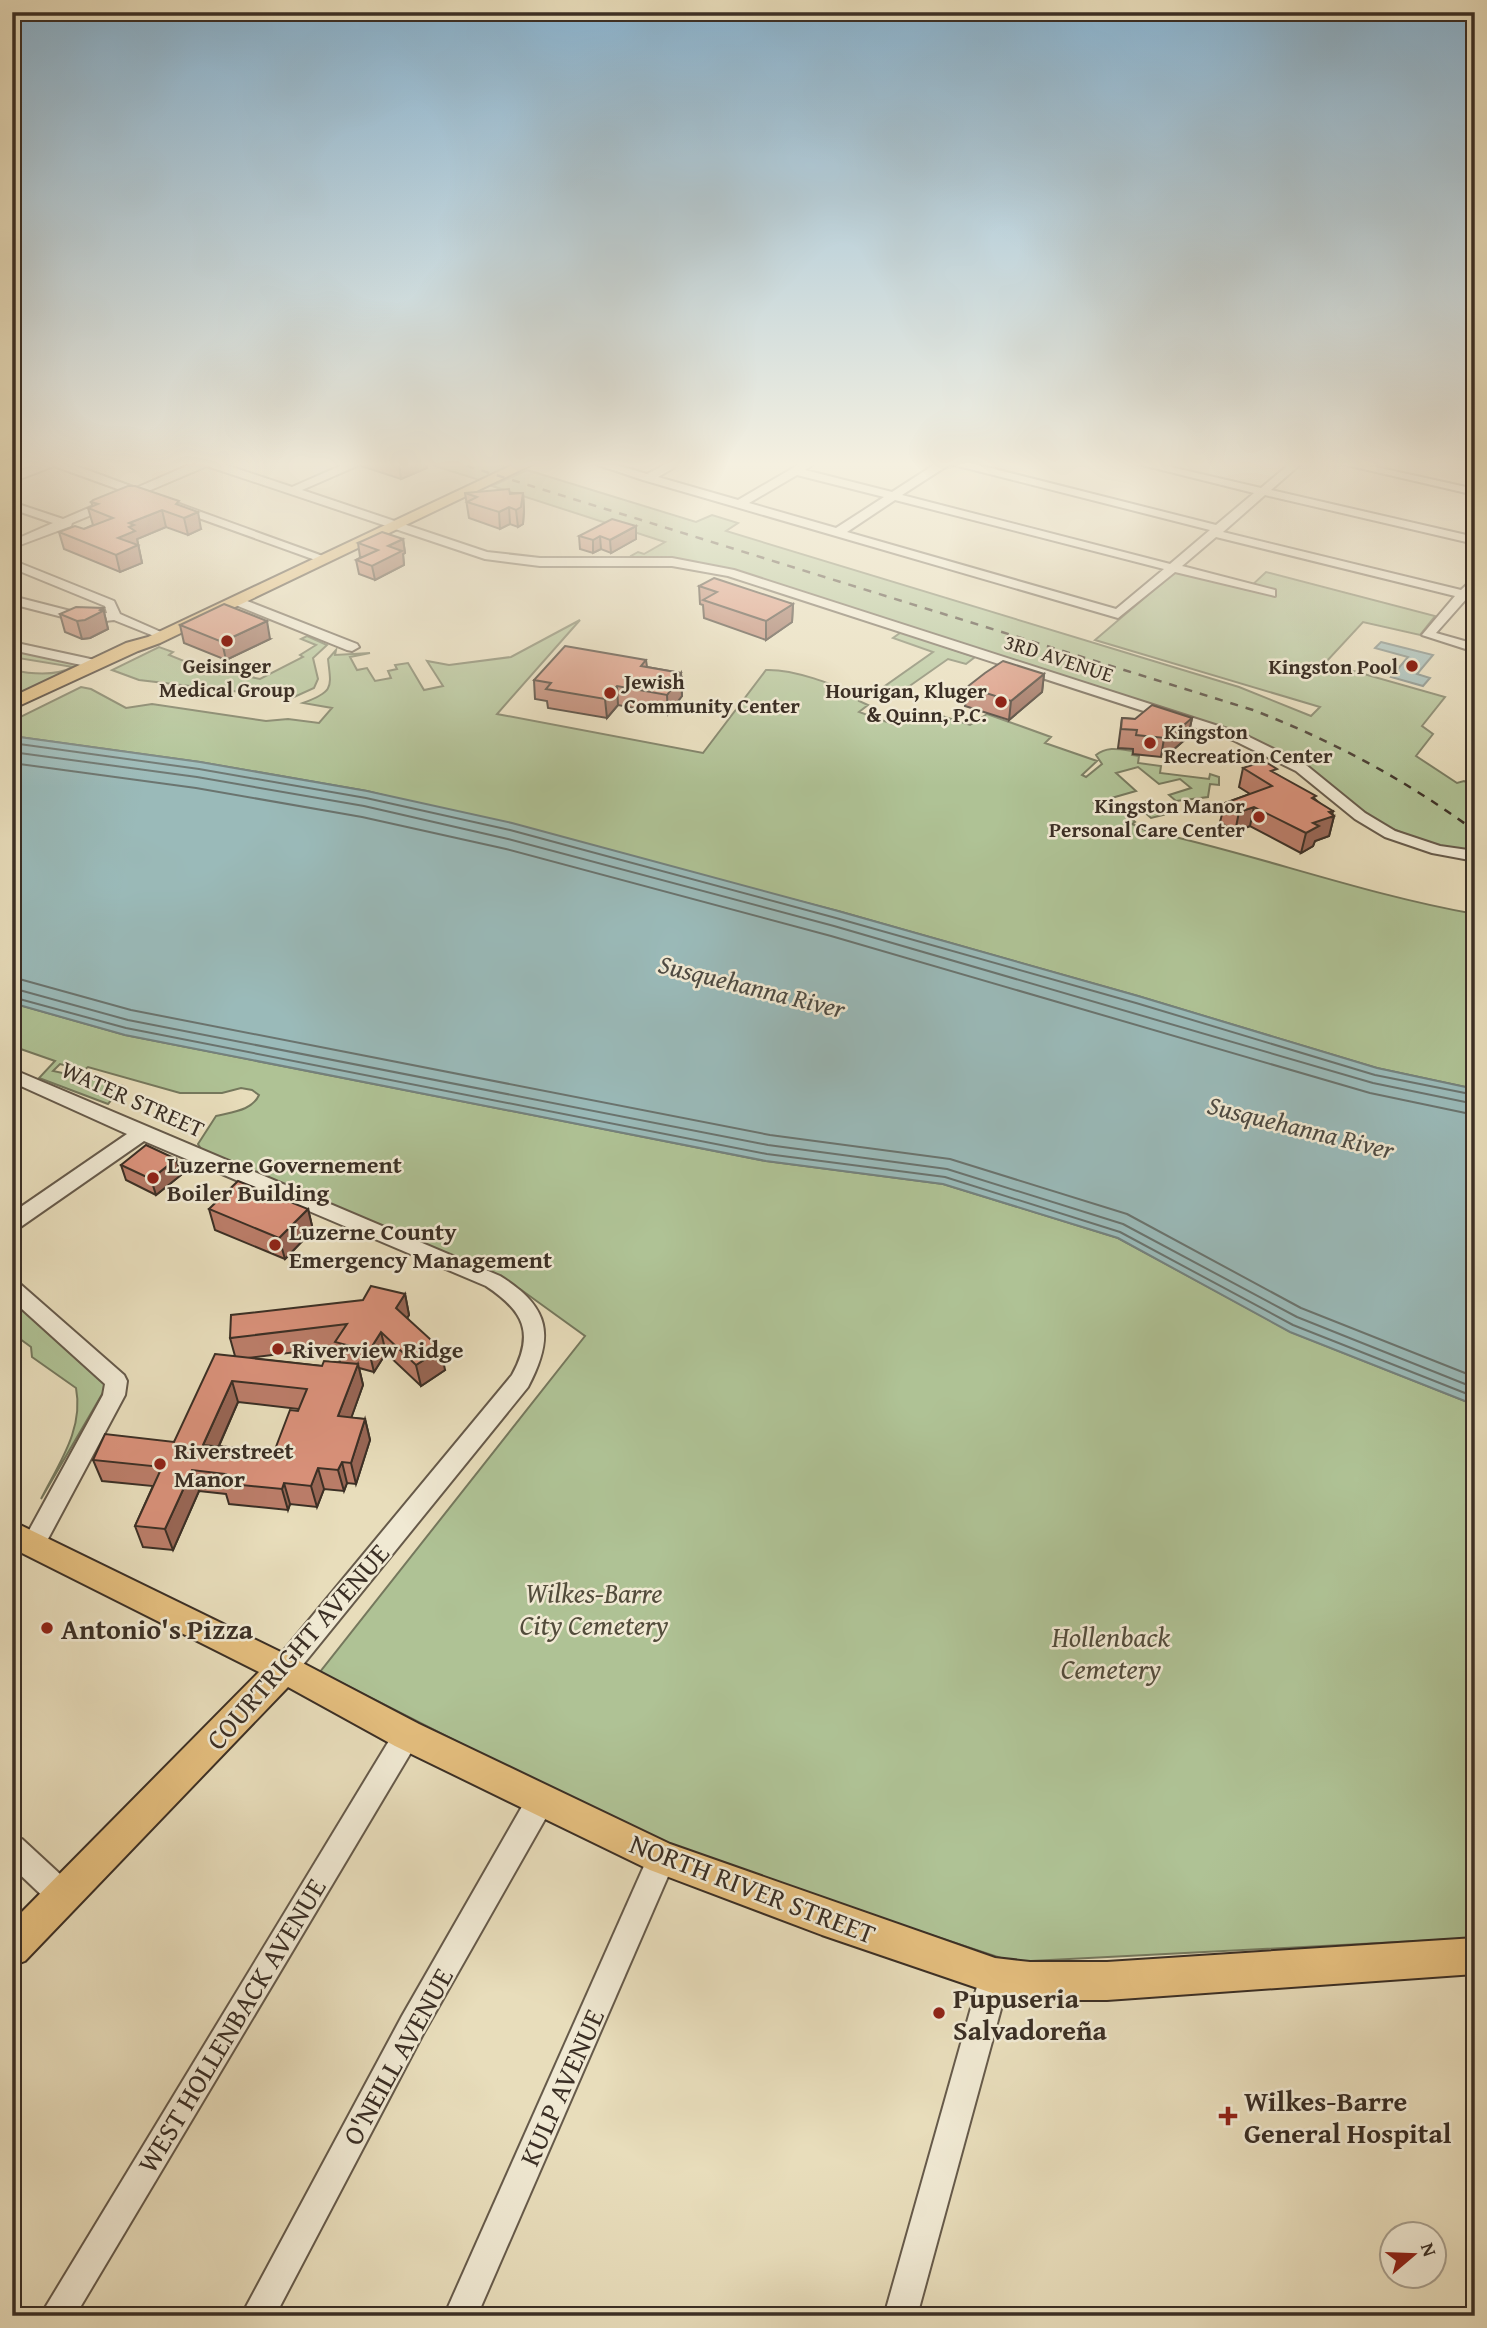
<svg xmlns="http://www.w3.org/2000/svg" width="1487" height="2328" font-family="'Gentium Book Plus',serif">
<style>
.green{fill:#afc295;stroke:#75785d;stroke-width:2}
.water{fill:#9abab9;stroke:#74827e;stroke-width:2}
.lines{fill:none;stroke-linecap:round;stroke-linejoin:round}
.shore{stroke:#6a746f;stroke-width:2}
.minor-casing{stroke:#665a4a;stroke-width:4}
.major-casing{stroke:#3b2f25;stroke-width:4}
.minor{fill:#f0e9d3;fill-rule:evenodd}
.major{fill:#e4be7e;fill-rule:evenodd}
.rail{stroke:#3b2f25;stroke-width:2.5;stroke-dasharray:8 8;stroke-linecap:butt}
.wall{fill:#bb7d69;stroke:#3b2f25;stroke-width:2;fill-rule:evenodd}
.shaded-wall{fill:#986655;stroke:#3b2f25;stroke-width:2}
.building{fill:#d9917a;stroke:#3b2f25;stroke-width:2;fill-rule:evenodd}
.poi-dot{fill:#8f2418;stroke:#f0e9d3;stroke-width:2.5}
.labels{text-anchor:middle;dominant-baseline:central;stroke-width:5;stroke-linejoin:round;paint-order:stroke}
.far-street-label{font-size:21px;fill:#3b2f25;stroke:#f0e9d3}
.far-poi-label{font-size:21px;font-weight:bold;fill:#3b2f25;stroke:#f0e9d3;text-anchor:end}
.street-label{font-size:24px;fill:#3b2f25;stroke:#f0e9d3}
.poi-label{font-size:24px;font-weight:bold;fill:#3b2f25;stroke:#f0e9d3;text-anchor:start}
.water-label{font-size:26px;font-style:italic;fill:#4e4b43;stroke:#f0e9d3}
.near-park-label{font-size:28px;font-style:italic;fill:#524c3b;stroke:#f0e9d3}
.near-poi-label{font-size:28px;font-weight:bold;fill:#3b2f25;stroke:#f0e9d3;text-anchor:start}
.near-street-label{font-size:28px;fill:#3b2f25;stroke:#f0e9d3}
</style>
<rect width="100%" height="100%" fill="#e8ddbb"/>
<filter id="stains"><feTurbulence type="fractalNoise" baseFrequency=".00286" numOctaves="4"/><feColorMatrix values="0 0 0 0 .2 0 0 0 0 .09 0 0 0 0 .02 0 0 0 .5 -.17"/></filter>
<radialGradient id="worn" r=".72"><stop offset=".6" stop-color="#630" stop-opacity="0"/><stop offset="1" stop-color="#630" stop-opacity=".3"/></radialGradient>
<!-- green -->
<g class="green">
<path d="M420,461H487L506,467L479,480Z"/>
<path d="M527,470L696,522L712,515L738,523L726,531L1239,687L1311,716L1320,707L1095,640L1176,571L1247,590L1266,572L1435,616L1420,635L1363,622L1325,663L1445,697L1422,726L1433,734L1416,756L1457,783L1464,781L1475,788V852L1429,844L1388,827L1369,816L1314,772L1248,737L730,570L680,560L632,558L631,556L638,552L644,554L665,542L492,486Z"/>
<path d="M580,620L497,714L703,753L766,670C795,669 834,685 861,696L859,701L868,705L859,712L895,725L905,718L916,722L930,712L970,725L987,714L1051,737L1045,743L1097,761L1082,775L1086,777L1102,764L1096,755C1107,746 1119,749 1133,751L1132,755L1139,756L1138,763L1161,766L1160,773L1209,779L1210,774L1219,777V785L1210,784L1208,797L1176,801L1169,795L1191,788L1180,779L1159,784L1138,767L1116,773L1136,791L1094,803L1105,812L1152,800L1159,806L1154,808L1163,815L1151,818L1142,810L1127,815L1135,822L1132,824L1145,830C1256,854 1362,894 1475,914V1089L1377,1068L1138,996L838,911L367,791L200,762L12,736V721L81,687L91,689L126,708L152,704L266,721L288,719L319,723L332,708L303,703C335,691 331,687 328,659L336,650L335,655L370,653L350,657L357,670L367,668L375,681L391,678L388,671L397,669L395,665L408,663L424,690L443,686L427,661L449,665L511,657Z"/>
<path d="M900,633H904L975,657L966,664L948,659L901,692L882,688L933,652L893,638Z"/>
<path d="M307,636L327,645L313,658L318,679L314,688L292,698L139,680L112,670L159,647L173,652L169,655L206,670L211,668L260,679L303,657L300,655L316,645L301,639Z"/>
<path d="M12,650L62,659L79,665L12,698V670C31,674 56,676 73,667L12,657Z"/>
<path d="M12,1003L125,1035L766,1161L943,1184L1118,1238L1291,1332L1475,1405V1938L1013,1962L667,1848L320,1672L585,1336L520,1289L201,1149L198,1144L216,1116C231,1112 252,1111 259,1095L252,1090L241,1088L222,1093H180L88,1067L84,1070L60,1064L53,1071L123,1086L108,1104L39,1078L55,1061L12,1046Z"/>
<path d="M12,1299L108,1384L41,1499C59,1463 84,1429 76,1388L32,1357L31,1347L12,1333Z"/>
</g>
<!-- water -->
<g class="water">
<path d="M1381,642L1433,655L1417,674L1430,678L1423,686L1391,677L1408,657L1375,648Z"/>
<path d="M12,736L200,762L367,791L512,823L838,911L1138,996L1377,1068L1475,1089V1405L1290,1332L1118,1238L943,1184L766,1161L125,1035L12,1003Z"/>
</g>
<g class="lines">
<!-- shore -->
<g class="shore">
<path d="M12,743L199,769L366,798L510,830L836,918L1136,1003L1375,1075L1475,1095"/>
<path d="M12,752L197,777L364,806L508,839L834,926L1373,1083L1475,1104"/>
<path d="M12,763L196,788L362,817L506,849L831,936L1370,1093L1475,1115"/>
<path d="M12,977L131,1010L770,1135L950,1159L1127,1214L1301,1308L1475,1377"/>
<path d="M12,988L128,1020L768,1145L947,1169L1123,1224L1297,1317L1475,1388"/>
<path d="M12,997L126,1028L767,1154L945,1177L1120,1232L1293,1325L1475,1397"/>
</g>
<!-- minor casing -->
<g class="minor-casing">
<g id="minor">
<path d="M44,461H63L136,488L198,461H214L292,487L349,462H357V466L302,490L487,552L540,558H672L734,570L1243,734L1306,765L1365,813L1395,831L1440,846L1475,851V861L1432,853L1385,837L1355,819L1296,771L1233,740L728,576L672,566H540L485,559L207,466L146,492L151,494V498L137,496L72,523L71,526L12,548V541L53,523L12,509V502L63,519L126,492L54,466L12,482V475Z"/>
<path d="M586,461H603L647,474L672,461H685L658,477L738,500L805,461H818L805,470L892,492L940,461H963L1216,525L1254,493L1126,461H1145L1261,488L1293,461H1304L1271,490L1475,537V544L1265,495L1223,532L1461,590L1475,577V589L1436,633L1475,644V652L1422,635L1455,596L1216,537L1182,566L1275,590V596L1175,572L1118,618L643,480ZM950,464L1210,530L1170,564L902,495ZM797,475L884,497L836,528L749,503ZM895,500L1164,569L1116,609L847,532Z"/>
<path d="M1329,461H1349L1475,489V495Z"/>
<path d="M171,504H179L331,559L321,562L171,508Z"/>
<path d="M12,560L114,601L120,614L170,636L164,640L114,620L86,623L12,604V596L86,615L107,613L105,606L12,568Z"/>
<path d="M237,597L357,644L359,647L352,651L347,650L233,604L231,601Z"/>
<path d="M12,642L95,660L102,664L95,668L12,650Z"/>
<path d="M12,1069L500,1276C550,1307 555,1336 528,1387L293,1677L284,1680L275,1677L271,1669L275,1661L512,1375C535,1333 524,1311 486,1286L144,1141L19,1228L12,1230V1213L127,1134L12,1082Z"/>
<path d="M12,1280L19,1283L124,1375L127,1381L125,1395L41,1552L33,1555L25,1552L21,1545L103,1395L105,1384L12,1300Z"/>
<path d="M407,1723L416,1726L420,1735L416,1744L75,2316H40L398,1726Z"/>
<path d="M542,1785L552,1789L555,1798L552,1807L422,2036L275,2316H241L402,2016L532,1789Z"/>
<path d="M12,1835L22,1839L73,1886L77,1896L73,1906L63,1910L53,1906L12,1867Z"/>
<path d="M662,1845L672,1848L676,1858L477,2316H444L652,1848Z"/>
<path d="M995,1961L1005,1966L1010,1976L917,2316H884L980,1976L985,1966Z"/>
</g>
</g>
<!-- major casing -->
<g class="major-casing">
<g id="major">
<path d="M521,461H539L160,643L138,651L12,709V697L126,643L148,637Z"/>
<path d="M12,1521L295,1659L419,1724L670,1844L995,1958L1030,1962H1107L1475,1938V1974L1107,2000H1030L995,1994L822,1935L650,1870L395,1746L288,1687L25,1961L12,1966V1922L259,1672L12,1548Z"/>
</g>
</g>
<!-- minor -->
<use href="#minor" class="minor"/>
<!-- major -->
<use href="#major" class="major"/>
<!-- rail -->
<path class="rail" d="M451,461L1253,710C1333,741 1406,780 1475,831"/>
</g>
<!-- wall -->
<g class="wall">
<path d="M360,461H426L427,468L401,479L361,466Z"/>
<path d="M465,493H523L524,510L523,524L518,527L510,524L500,529L469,518Z"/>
<path d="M91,502L180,506L201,529L188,535L166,527L137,539L142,563L120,572L64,549L59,532L84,529L93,525L88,508L93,507Z"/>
<path d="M636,526V539L611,553L601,549L593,553L580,549L579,536Z"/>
<path d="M403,539L405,553L403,554L404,565L375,580L359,574L356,560L361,557H360L358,543Z"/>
<path d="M699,586L793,604L792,622L766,640L704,618L703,605L700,604Z"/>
<path d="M103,608L108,629L90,638L82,639L65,632L60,614Z"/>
<path d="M180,625L270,639L226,660L184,643Z"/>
<path d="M646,660L647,667L681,673L682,696L668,714L618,705L607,718L548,708L547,701L535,699L534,680Z"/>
<path d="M1044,674L1042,692L1009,720L965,706L967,687Z"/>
<path d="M1122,718L1135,719L1192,718L1188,737L1173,750L1162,751L1161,757L1133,754V749L1118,748Z"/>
<path d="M1243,768L1276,774L1315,799L1334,816L1329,836L1315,841L1313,846L1301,853L1250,826L1235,832L1220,822L1225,803L1250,794L1239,787Z"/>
<path d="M176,1159L181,1175L156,1195L126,1180L121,1165Z"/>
<path d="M209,1209H308L313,1230L285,1259L215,1230Z"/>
<path d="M405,1294L409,1315L407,1318L445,1370L421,1386L386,1353L374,1372L359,1368L363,1385L351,1418L365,1419L370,1440L356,1484L347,1483L344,1491L324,1489L317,1507L290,1504L288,1510L229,1504L226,1494L199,1491L173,1550L143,1547L135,1526L153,1486L102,1481L93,1460L174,1442L235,1356L230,1338ZM336,1347L340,1362L322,1366L248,1358ZM238,1402L299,1409L274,1452L219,1446Z"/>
</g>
<!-- shaded-wall -->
<g class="shaded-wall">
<path d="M403,461H426L427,468L401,479L399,463Z"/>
<path d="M523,493L524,510L523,524L518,527L516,510Z"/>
<path d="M509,507L510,524L500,529L499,512Z"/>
<path d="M162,510L166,527L137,539L142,563L120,572L116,555L118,538L129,523Z"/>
<path d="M198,512L201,529L188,535L184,518Z"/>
<path d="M636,526V539L611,553L610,540Z"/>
<path d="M600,536L601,549L593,553V540Z"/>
<path d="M403,539L405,553L403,554L404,565L375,580L372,566L388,546Z"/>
<path d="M793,604L792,622L766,640V621Z"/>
<path d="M103,608L108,629L90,638L82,639L77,621Z"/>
<path d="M267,621L270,639L226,660L222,642Z"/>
<path d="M681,673L682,696L668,714L667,695Z"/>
<path d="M1044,674L1042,692L1009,720L1011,701Z"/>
<path d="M617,686L618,705L607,718L605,699Z"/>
<path d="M1192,718L1188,737L1173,750L1162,751L1165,732Z"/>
<path d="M1254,807L1250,826L1235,832L1239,812Z"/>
<path d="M1333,811L1332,817L1334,816L1329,836L1315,841L1313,846L1301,853L1306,833L1313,823L1329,812Z"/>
<path d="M176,1159L181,1175L156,1195L151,1179Z"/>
<path d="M308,1209L313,1230L285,1259L279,1238Z"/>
<path d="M405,1294L409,1315L400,1329L396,1308Z"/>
<path d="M381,1332L386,1353L374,1372L369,1351Z"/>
<path d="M441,1349L445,1370L421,1386L416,1365Z"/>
<path d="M358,1364L363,1385L344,1438L338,1416Z"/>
<path d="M232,1381L238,1402L210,1466L203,1445Z"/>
<path d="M365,1419L370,1440L356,1484L351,1463Z"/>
<path d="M342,1462L347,1483L344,1491L338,1470Z"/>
<path d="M318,1468L324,1489L317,1507L311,1486Z"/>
<path d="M192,1470L199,1491L173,1550L165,1529Z"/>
<path d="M284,1483L290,1504L288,1510L282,1489Z"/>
</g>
<!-- building -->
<g class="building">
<path d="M128,486H135L179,501L176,504L198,512L184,518L162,510L129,523L134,525L129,527L135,531L118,538L138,545L116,555L59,532L75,526L84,529L113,518L88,508L98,504L91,502L93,500Z"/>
<path d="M509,489L510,494L523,493L521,507L516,510L509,507L499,512L467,502L477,497L465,493Z"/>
<path d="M612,519L636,526L610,540L600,536L593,540L579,536Z"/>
<path d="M382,532L403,539L388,546L402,551L372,566L356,560L378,550L358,543Z"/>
<path d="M714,578L793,604L766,621L703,600L717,592L699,586Z"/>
<path d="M224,604L267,621L222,642L180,625Z"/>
<path d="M76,607L103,608L100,610L103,611L85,620L77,621L60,614Z"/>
<path d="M565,646L646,660L641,666L681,673L678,677H681L667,695L617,686L605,699L546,689L551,683L534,680Z"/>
<path d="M1003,661L1044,674L1011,701L967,687L985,673Z"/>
<path d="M1152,705L1192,718L1177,731L1165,732V738L1136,735L1137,730L1121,729L1122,718L1135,719Z"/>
<path d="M1264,761L1277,769L1271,771L1316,796L1312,798L1333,811L1329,812L1334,816L1313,823L1319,826L1306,833L1254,807L1239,812L1225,803L1272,786L1243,768Z"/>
<path d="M146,1145L176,1159L151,1179L121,1165Z"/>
<path d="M238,1181L308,1209L279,1238L209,1209Z"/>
<path d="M371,1286L405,1294L396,1308L441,1349L416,1365L381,1332L369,1351L335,1342L347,1324L230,1338L231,1315L363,1300Z"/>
<path d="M215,1354L322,1366L324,1361L358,1364L338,1416L365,1419L351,1463L342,1462L338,1470L318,1468L311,1486L284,1483L282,1489L222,1483L226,1474L192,1470L165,1529L135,1526L162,1467L93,1460L105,1434L174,1442ZM232,1381L307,1389L298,1411L290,1410L274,1452L203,1445Z"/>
</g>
<!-- sky -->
<linearGradient id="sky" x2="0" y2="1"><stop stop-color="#89b6d5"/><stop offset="0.59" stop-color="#f5f0e0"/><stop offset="1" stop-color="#f5f0e0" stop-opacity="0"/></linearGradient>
<rect width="1487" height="787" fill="url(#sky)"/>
<!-- markers -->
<g class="poi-dot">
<circle cx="227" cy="641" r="7"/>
<circle cx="1412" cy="666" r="7"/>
<circle cx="610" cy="693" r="7"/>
<circle cx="1001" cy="702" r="7"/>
<circle cx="1150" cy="743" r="7"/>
<circle cx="1259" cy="817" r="7"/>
<circle cx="153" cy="1178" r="7"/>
<circle cx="275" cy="1245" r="7"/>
<circle cx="278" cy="1349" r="7"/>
<circle cx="160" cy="1464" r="7"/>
<circle cx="47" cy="1628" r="7"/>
<circle cx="939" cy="2013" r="7"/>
<path d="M1224.5 2105.5h7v7h7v7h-7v7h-7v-7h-7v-7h7z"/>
</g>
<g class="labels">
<!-- far-street labels -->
<g class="far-street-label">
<text transform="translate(1059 658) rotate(18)">3RD AVENUE</text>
</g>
<!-- far-poi labels -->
<g class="far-poi-label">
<text x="227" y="665" text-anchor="middle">Geisinger<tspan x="227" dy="24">Medical Group</tspan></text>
<text x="1398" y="666">Kingston Pool</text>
<text x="624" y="681" text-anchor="start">Jewish<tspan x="624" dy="24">Community Center</tspan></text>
<text x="987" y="690">Hourigan, Kluger<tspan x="987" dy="24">&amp; Quinn, P.C.</tspan></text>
<text x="1164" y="731" text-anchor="start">Kingston<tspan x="1164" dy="24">Recreation Center</tspan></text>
<text x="1245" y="805">Kingston Manor<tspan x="1245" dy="24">Personal Care Center</tspan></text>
</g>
<!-- street labels -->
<g class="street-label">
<text transform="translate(133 1099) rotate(24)">WATER STREET</text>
</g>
<!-- poi labels -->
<g class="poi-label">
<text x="167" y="1164">Luzerne Governement<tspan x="167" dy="28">Boiler Building</tspan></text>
<text x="289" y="1231">Luzerne County<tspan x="289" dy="28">Emergency Management</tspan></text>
<text x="292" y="1349">Riverview Ridge</text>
<text x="174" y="1450">Riverstreet<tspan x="174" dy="28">Manor</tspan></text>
</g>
<!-- water labels -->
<g class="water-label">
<text transform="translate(752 986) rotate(14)">Susquehanna River</text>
<text transform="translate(1301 1127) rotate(14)">Susquehanna River</text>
</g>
<!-- near-park labels -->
<g class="near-park-label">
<text x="594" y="1592">Wilkes-Barre<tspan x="594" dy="32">City Cemetery</tspan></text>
<text x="1111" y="1636">Hollenback<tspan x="1111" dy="32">Cemetery</tspan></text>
</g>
<!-- near-poi labels -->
<g class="near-poi-label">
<text x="61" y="1628">Antonio's Pizza</text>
<text x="953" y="1997">Pupuseria<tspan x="953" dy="32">Salvadoreña</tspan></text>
<text x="1244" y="2100">Wilkes-Barre<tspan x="1244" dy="32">General Hospital</tspan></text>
</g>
<!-- near-street labels -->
<g class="near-street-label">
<text transform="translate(297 1646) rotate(-49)">COURTRIGHT AVENUE</text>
<text transform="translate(753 1888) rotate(21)">NORTH RIVER STREET</text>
<text transform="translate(231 2025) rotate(-59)">WEST HOLLENBACK AVENUE</text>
<text transform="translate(397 2056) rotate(-61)">O'NEILL AVENUE</text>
<text transform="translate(561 2087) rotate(-66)">KULP AVENUE</text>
</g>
</g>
<!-- margin -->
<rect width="1487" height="2328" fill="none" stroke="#e8ddbb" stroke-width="42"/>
<rect x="14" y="14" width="1459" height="2300" fill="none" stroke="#3b2f25" stroke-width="3.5"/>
<rect x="21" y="21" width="1445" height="2286" fill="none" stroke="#3b2f25" stroke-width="2"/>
<!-- north arrow -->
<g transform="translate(1413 2255) rotate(71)"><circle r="33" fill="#f0e9d3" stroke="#a89f8d" stroke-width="2"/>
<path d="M0-5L12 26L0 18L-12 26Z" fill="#8f2418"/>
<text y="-10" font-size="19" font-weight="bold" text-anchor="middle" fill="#3b2f25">N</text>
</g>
<rect width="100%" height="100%" filter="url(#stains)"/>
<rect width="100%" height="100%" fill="url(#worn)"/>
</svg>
